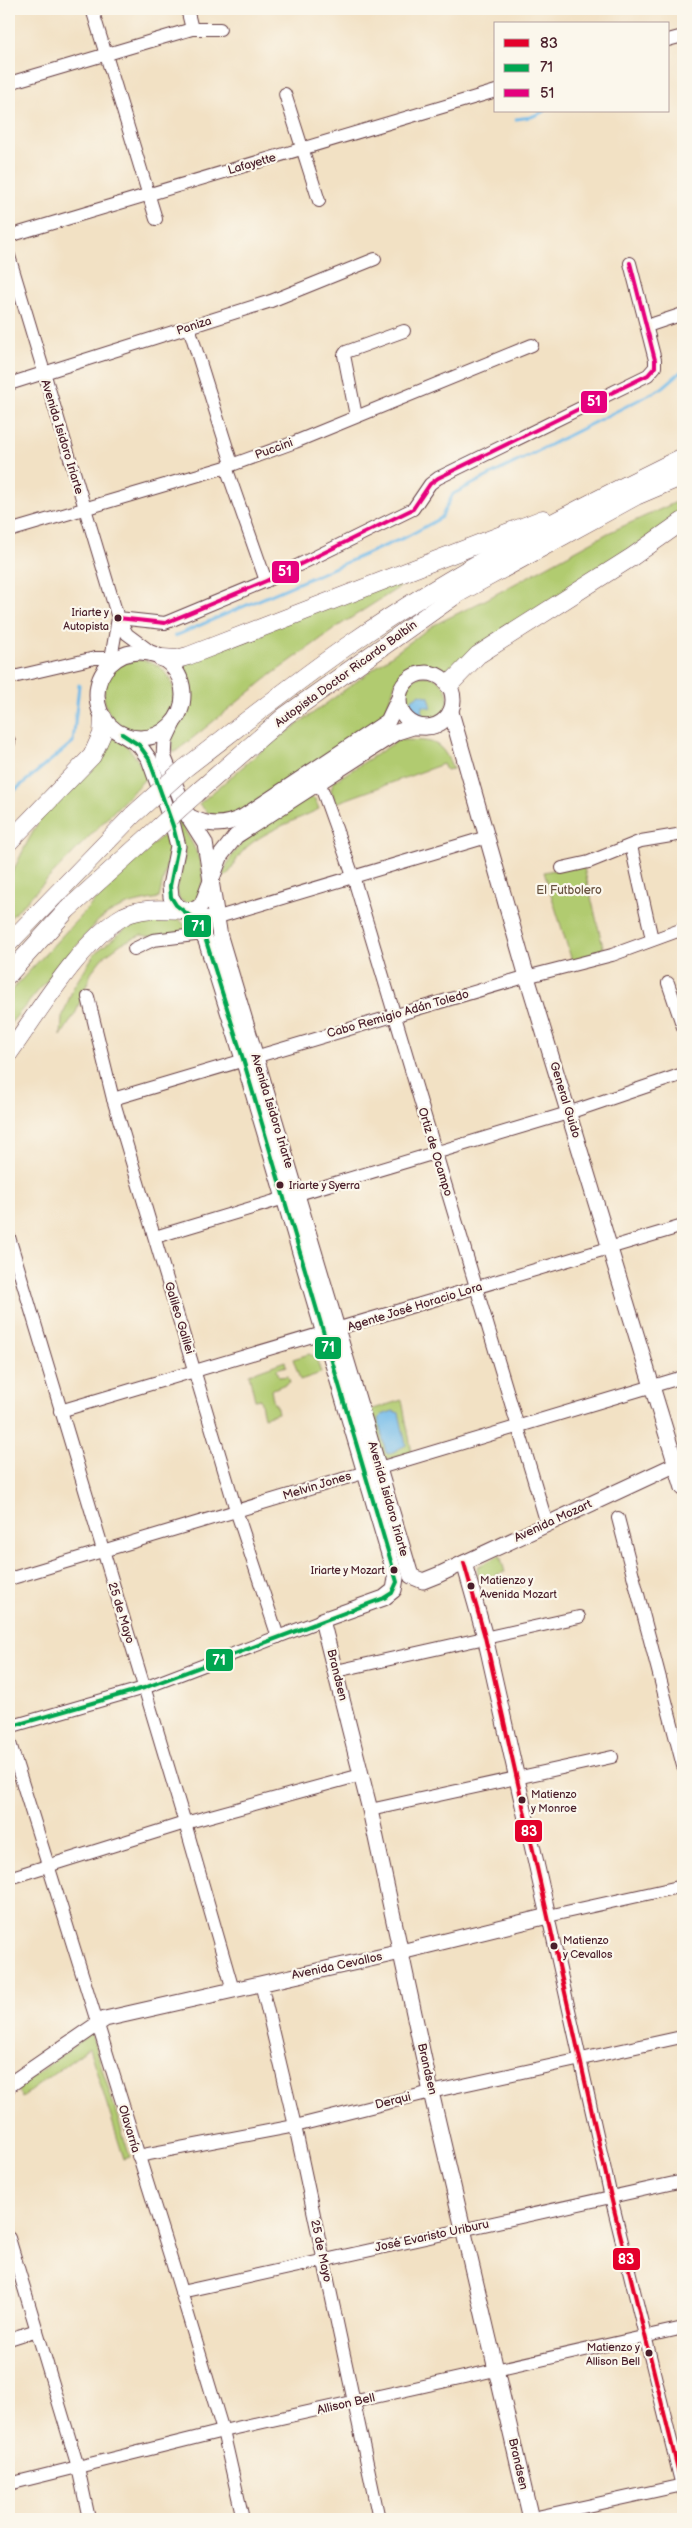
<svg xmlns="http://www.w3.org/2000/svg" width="692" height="2528" font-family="'Balsamiq Sans',sans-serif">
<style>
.green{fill:#b1cb70;stroke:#7e754e}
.water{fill:#70bae9;stroke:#5d6c8a}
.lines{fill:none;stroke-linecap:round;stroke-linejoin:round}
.stream{stroke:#70bae9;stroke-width:3}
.minor-casing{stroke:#633c42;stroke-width:14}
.major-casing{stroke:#633c42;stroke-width:17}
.highway-casing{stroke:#633c42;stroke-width:19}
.minor{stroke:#fff;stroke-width:12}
.major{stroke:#fff;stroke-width:15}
.highway{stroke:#fff;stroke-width:18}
.highway-bridge-casing{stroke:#633c42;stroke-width:19;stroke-linecap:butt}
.highway-bridge{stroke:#fff;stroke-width:18}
.bus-1-casing{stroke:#fbf7ec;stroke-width:8}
.bus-2-casing{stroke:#fbf7ec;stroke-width:8}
.bus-3-casing{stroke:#fbf7ec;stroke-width:8}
.bus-1{stroke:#e4002b;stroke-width:4}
.bus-2{stroke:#00a651;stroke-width:4}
.bus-3{stroke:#e5007d;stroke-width:4}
.bus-dot{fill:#4a1f2b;stroke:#fbf7ec;stroke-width:2}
.labels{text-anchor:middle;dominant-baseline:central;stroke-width:4.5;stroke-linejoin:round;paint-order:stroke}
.bus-label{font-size:11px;fill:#4a1f2b;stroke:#fbf7ec;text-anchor:start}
.street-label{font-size:12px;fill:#4a1f2b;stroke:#fbf7ec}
.park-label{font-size:12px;fill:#695340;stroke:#fbf7ec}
.line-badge{stroke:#fbf7ec;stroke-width:2}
.badge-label{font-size:14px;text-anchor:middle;font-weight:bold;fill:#fff}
</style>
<rect width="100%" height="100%" fill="#fbf7ec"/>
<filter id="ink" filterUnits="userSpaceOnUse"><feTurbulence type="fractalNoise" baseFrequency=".02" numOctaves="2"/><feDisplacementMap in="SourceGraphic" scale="10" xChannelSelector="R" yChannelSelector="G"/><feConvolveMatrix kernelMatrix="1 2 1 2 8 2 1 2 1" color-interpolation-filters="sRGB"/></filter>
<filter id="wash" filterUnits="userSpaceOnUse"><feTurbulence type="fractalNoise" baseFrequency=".0096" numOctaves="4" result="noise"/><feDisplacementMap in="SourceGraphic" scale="20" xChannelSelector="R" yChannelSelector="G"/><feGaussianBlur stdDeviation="1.12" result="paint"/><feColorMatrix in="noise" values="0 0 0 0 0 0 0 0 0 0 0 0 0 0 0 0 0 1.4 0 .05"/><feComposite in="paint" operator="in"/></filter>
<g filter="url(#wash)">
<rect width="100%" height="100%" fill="#f2e1c4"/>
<!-- green -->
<g class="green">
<path d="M683,499V513L452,672L446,674L433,668H419L404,675L396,681L385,714L245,809L222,818L207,812L199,804L260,752L432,626L485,600L608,533Z"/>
<path d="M436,564L340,625L271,675L174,753C162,722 209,708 178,664Z"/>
<circle cx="139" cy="695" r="35"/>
<circle cx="425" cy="699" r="23"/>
<path d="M109,737C128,740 140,762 146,778L9,919V879L28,841L39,821Z"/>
<path d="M399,740C431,741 440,737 453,769L446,770L443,764L336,803L331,790L333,782Z"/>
<path d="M308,797L315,799L319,809C297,820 259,833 243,851C234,860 234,872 222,878C233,837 275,818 308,797Z"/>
<path d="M175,814C190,840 214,870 196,901L187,904L179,899L177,889L185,855Z"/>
<path d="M171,829L172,841L159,898C135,902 117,906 98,921L9,1025V993L128,865Z"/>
<path d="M583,864L604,951L572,961L544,872Z"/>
<path d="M165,916L180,920L192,933L155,937L141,935L122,943L103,957L92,971L76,1012L61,1036L62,1018L73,988L95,953L137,920Z"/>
<path d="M309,1354L316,1357L321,1373L300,1380L293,1359Z"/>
<path d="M285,1361L286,1366L277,1369L279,1377L288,1376L290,1382L271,1390L274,1404H276L278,1413L264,1417L260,1399L255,1400L249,1374Z"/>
<path d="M402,1400L412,1453L384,1460L367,1411Z"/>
<path d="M500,1555L505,1572L479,1580L477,1567Z"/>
<path d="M91,2033L130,2157L124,2159L89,2048L22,2097L17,2089Z"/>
</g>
<!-- water -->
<g class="water">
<path d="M420,694L429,697L432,708L423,706L421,711L424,714L418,716L410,710V701Z"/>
<path d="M393,1411L399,1413L406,1445L389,1454L386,1453L378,1419L382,1415Z"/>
</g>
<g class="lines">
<!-- stream -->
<g class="stream">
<path d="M516,119L531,117L545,111"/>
<path d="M175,636L408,536L441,518L453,494L662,388L683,370"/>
<path d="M9,795L73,742L79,685"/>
</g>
</g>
</g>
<g filter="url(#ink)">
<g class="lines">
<!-- minor casing -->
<g class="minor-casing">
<g id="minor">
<path d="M92,9L156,219"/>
<path d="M187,9L192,29"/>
<path d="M668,40L683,36"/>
<path d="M9,83L192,29H220"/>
<path d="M285,94L319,201"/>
<path d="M9,236L496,91"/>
<path d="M9,256L118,618L127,634L154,654"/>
<path d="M647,326L683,314"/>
<path d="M189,327L232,464"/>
<path d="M9,384L271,301L375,259"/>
<path d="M356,416L344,355L346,352L404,331"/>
<path d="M226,467L266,581"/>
<path d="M9,531L226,467L295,442L532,345"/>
<path d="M118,618L165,623L266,581L413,509L430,484L438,478L648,375L655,367V360L630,263"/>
<path d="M105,669L112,653L118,618"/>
<path d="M9,678L95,658H110"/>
<path d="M9,741V742"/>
<path d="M319,781L353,876L547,1524"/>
<path d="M631,846L652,939"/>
<path d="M562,868L589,862L641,841L683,834"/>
<path d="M190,914L215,918L487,837"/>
<path d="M134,949L153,940L203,934"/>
<path d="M668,983L683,1027"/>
<path d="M88,997L113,1099L236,1510L278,1637"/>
<path d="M113,1099L518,979L612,955L683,929"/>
<path d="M9,1237L185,1823L233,1990"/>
<path d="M155,1237L568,1113L683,1074"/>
<path d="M60,1411L683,1226"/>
<path d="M618,1518L683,1766"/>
<path d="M9,1579L683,1377"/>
<path d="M336,1671L579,1617"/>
<path d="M9,1727L144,1688L322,1620"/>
<path d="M9,1740L176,2275L223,2431L243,2519"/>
<path d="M370,1810L612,1757"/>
<path d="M9,1878L185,1823L361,1775"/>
<path d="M683,1886L548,1916L611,2197L683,2490"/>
<path d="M261,1983L295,2126L379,2519"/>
<path d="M138,2156L295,2126L431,2092L677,2038"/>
<path d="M9,2238L78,2467L89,2519"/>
<path d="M181,2292L683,2181"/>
<path d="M9,2339L37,2330"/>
<path d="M9,2484L223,2431L683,2328"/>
<path d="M528,2519L683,2485"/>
</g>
</g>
<!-- major casing -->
<g class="major-casing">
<g id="major">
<circle cx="140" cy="695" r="43"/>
<circle cx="426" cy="700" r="27"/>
<path d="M451,712L527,977L683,1488"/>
<path d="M173,723L165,740L164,758L188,816L205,843L220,937L411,1576L423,1581L438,1575L683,1461"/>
<path d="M122,734L139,745L149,759L173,826L178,846L170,886L171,897L176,905L194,919L206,941L243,1059L396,1578L394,1590L384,1598L322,1620L370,1810L431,2092L531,2519"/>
<path d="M188,816C208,826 222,827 243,817L388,721L398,700"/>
<path d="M184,910L196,909L202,904L221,855L236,836L397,732L413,727H425"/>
<path d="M9,2085L105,2019L401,1952L548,1916L485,1637L464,1563"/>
</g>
</g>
<!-- highway casing -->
<g class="highway-casing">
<g id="highway">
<path d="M162,658L177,659L188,656L543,519"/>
<path d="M449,685L478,655L632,557L683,521"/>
<path d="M184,769C240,726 295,682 353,642C456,570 571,512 683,457"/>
<path d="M199,791L285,716L457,594L636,496L683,476"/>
<path d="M9,842L92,756L102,734L103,718"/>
<path d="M9,943L133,815"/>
<path d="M9,974L67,910L159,827"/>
<path d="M9,1053C37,1014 82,939 124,916C142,907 164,909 184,910"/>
</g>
</g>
<!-- minor -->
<use href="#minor" class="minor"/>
<!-- major -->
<use href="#major" class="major"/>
<!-- highway -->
<use href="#highway" class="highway"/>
<!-- highway-bridge casing -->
<g class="highway-bridge-casing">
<g id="highway-bridge">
<path d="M133,815L184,769"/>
<path d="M159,827L199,791"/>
</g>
</g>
<!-- highway-bridge -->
<use href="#highway-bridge" class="highway-bridge"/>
<!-- bus-1 casing -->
<g class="bus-1-casing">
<path id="bus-1" d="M464,1563L485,1637L611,2197L683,2490"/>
</g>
<!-- bus-2 casing -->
<g class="bus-2-casing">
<path id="bus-2" d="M9,1727L144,1688L384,1598L392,1593L397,1582L243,1059L206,941L194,919L176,905L171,897L170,886L178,846L173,826L149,759L139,745L122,734"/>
</g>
<!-- bus-3 casing -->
<g class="bus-3-casing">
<path id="bus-3" d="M118,618L165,623L266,581L413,509L430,484L438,478L648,375L655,367V360L630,263"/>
</g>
<!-- bus-1 -->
<use href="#bus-1" class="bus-1"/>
<!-- bus-2 -->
<use href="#bus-2" class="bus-2"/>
<!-- bus-3 -->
<use href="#bus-3" class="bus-3"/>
</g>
</g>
<!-- markers -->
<g class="bus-dot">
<circle cx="118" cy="618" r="4.5"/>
<circle cx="280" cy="1185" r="4.5"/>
<circle cx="394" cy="1570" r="4.5"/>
<circle cx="471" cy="1586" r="4.5"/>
<circle cx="522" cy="1800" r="4.5"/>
<circle cx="554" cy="1946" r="4.5"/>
<circle cx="649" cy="2353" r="4.5"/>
</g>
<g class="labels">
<!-- bus labels -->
<g class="bus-label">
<text x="109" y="612" text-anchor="end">Iriarte y<tspan x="109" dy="14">Autopista</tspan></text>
<text x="289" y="1185">Iriarte y Syerra</text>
<text x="385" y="1570" text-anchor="end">Iriarte y Mozart</text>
<text x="480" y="1580">Matienzo y<tspan x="480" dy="14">Avenida Mozart</tspan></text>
<text x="531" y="1794">Matienzo<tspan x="531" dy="14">y Monroe</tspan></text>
<text x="563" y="1940">Matienzo<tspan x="563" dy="14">y Cevallos</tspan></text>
<text x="640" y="2347" text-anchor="end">Matienzo y<tspan x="640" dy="14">Allison Bell</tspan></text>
</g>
<!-- street labels -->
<g class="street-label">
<text transform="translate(252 164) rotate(-16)">Lafayette</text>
<text transform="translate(194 326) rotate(-18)">Paniza</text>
<text transform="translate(62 437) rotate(73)">Avenida Isidoro Iriarte</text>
<text transform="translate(274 449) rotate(-20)">Puccini</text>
<text transform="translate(346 674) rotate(-36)">Autopista Doctor Ricardo Balbín</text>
<text transform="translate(398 1014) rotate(-16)">Cabo Remigio Adán Toledo</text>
<text transform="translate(565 1100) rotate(73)">General Guido</text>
<text transform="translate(272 1111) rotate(73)">Avenida Isidoro Iriarte</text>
<text transform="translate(435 1152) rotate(73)">Ortiz de Ocampo</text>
<text transform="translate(415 1307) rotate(-17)">Agente José Horacio Lora</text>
<text transform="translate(179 1318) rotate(73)">Galileo Galilei</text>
<text transform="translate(317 1486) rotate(-17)">Melvin Jones</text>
<text transform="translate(388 1499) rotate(74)">Avenida Isidoro Iriarte</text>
<text transform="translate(553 1521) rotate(-25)">Avenida Mozart</text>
<text transform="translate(121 1613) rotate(73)">25 de Mayo</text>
<text transform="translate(337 1675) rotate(76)">Brandsen</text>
<text transform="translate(337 1966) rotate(-12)">Avenida Cevallos</text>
<text transform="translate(427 2069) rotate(77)">Brandsen</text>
<text transform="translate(393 2101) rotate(-14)">Derqui</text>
<text transform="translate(129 2129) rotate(73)">Olavarría</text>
<text transform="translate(432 2236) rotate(-12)">José Evaristo Uriburu</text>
<text transform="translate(321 2251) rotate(78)">25 de Mayo</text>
<text transform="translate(346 2404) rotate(-13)">Allison Bell</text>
<text transform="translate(518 2464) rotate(77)">Brandsen</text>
</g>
<!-- park labels -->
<g class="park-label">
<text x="569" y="890">El Futbolero</text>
</g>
</g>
<g class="line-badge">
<rect x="580" y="390" width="28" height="24" rx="5" fill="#e5007d"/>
<rect x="271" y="560" width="29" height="24" rx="5" fill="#e5007d"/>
<rect x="183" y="914" width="29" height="24" rx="5" fill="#00a651"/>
<rect x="314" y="1336" width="28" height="24" rx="5" fill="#00a651"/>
<rect x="205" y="1648" width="29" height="24" rx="5" fill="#00a651"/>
<rect x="514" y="1819" width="29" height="24" rx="5" fill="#e4002b"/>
<rect x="612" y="2247" width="29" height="24" rx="5" fill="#e4002b"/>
</g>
<g class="badge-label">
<text x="594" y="406">51</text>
<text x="285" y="576">51</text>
<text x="198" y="931">71</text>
<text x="328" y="1352">71</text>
<text x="219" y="1665">71</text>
<text x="529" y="1836">83</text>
<text x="626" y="2264">83</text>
</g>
<!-- margin -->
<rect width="692" height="2528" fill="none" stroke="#fbf7ec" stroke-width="30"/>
<!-- legend -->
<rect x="494" y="22" width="175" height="90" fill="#fbf7ec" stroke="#b4a19f"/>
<rect x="504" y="39" width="25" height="8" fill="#e4002b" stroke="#b4a19f"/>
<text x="540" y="48" font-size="15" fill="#4a1f2b">83</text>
<rect x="504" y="64" width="25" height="8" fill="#00a651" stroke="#b4a19f"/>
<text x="540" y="72" font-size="15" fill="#4a1f2b">71</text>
<rect x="504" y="89" width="25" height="8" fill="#e5007d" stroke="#b4a19f"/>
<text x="540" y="98" font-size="15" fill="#4a1f2b">51</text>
</svg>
